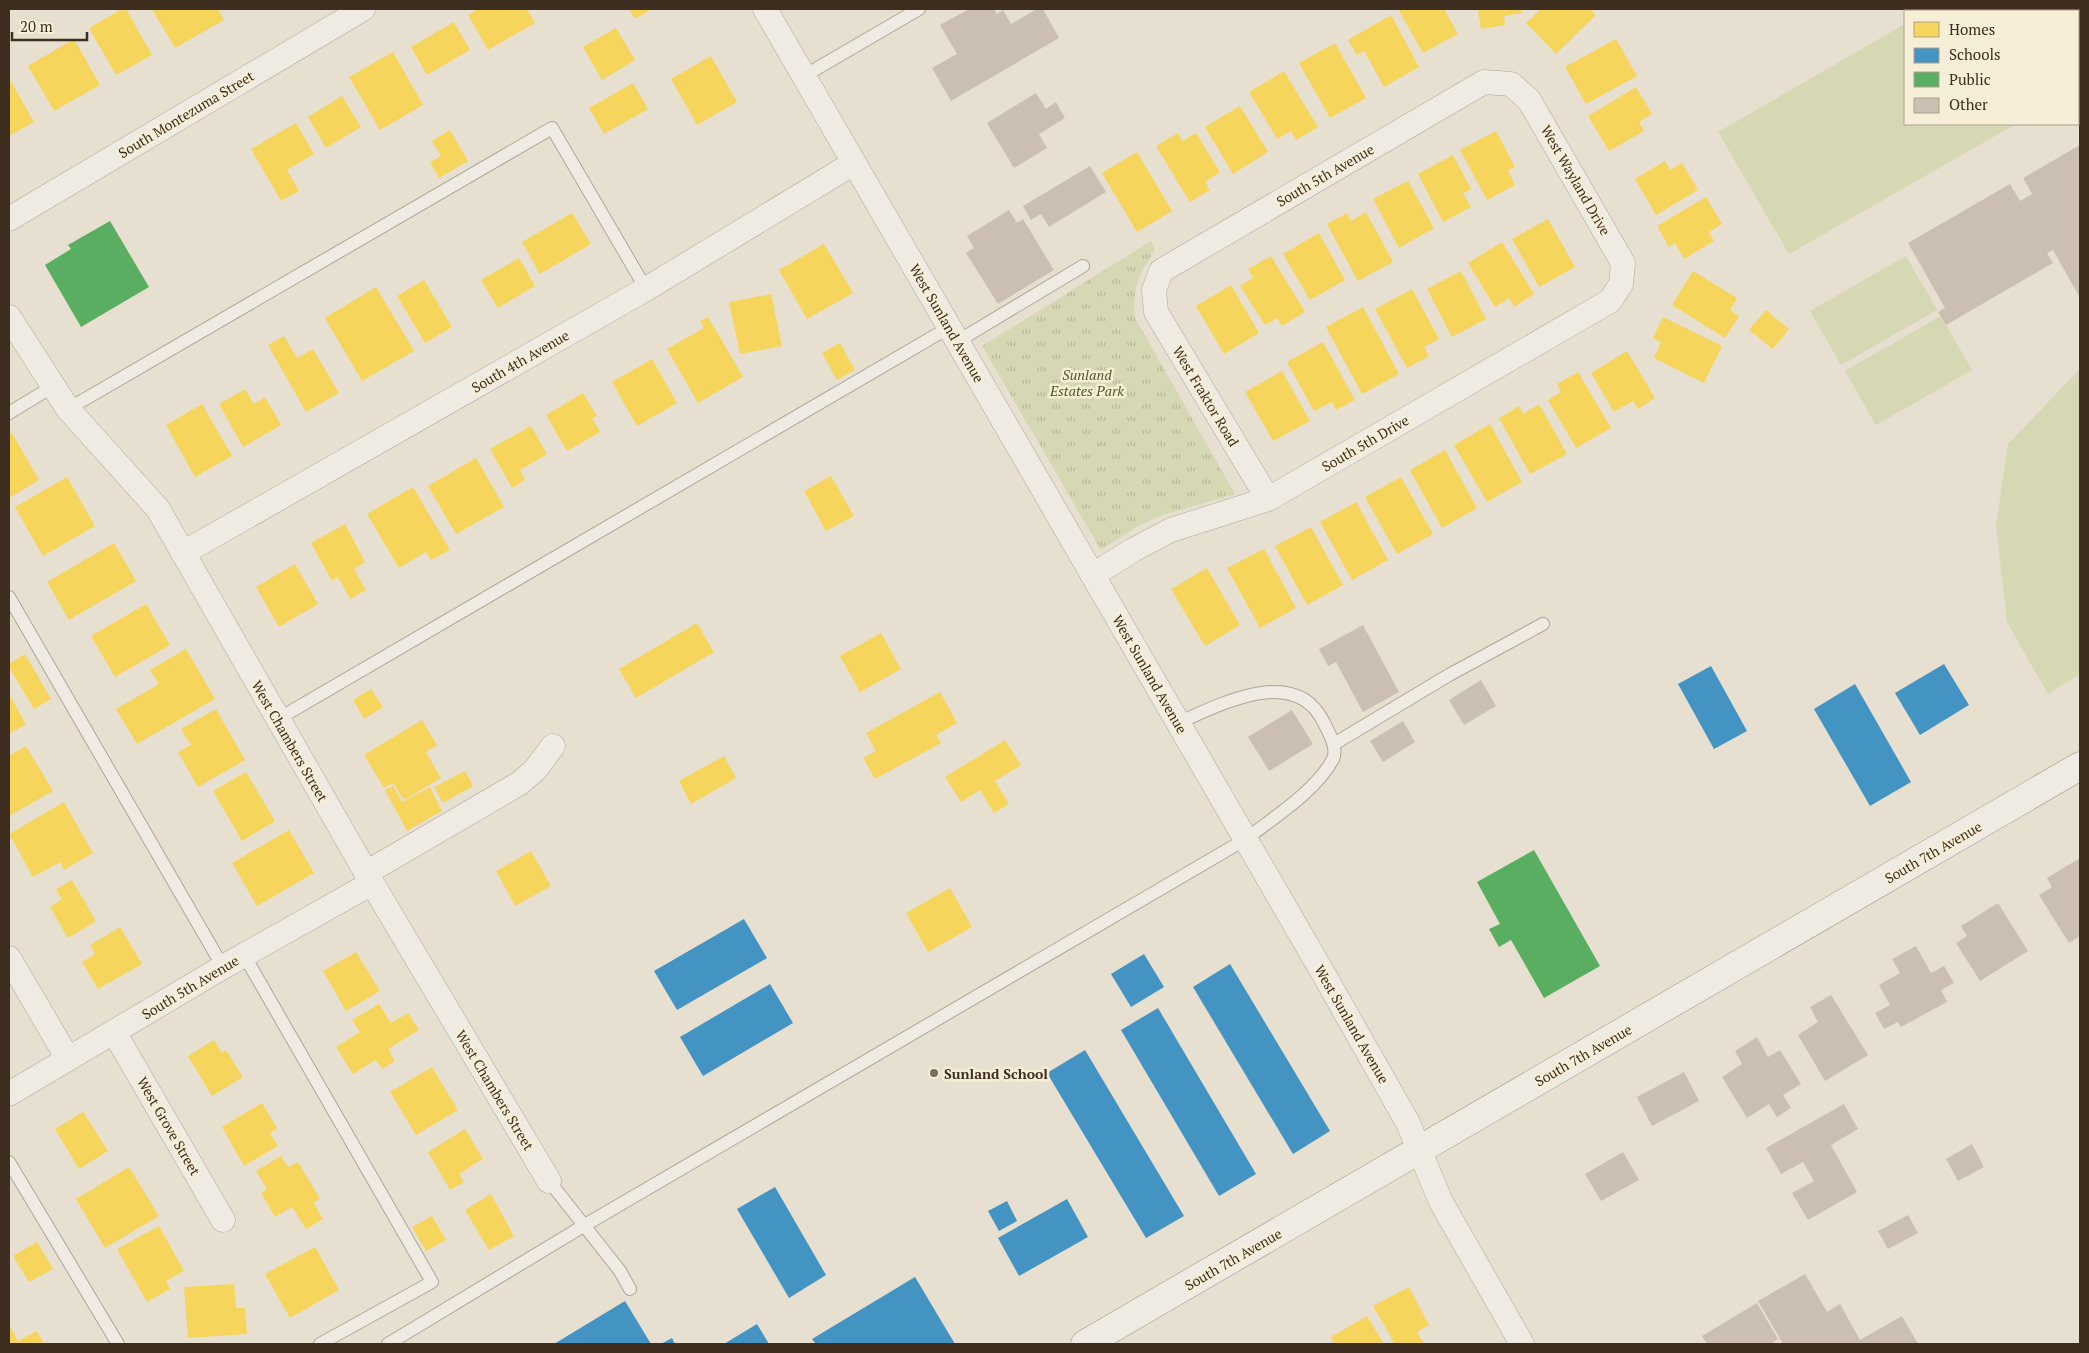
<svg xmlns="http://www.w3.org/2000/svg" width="2089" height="1353" font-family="'PT Serif',serif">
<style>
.grass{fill:url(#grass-tufts)}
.pitch{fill:#d6d7b3}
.homes{fill:#f6d55c}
.schools{fill:#4393c3}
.public{fill:#5aae61}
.building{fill:#cbbfb2}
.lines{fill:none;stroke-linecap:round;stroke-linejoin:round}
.service-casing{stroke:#ada599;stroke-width:14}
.minor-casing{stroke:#ada599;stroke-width:25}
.secondary-casing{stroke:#9c958a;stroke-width:29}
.service{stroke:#efebe3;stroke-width:12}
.minor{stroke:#efebe3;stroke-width:24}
.secondary{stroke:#efebe3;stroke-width:28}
.poi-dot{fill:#786c5e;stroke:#f7eed8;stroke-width:2}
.labels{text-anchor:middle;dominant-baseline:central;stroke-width:5;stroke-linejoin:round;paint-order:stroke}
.street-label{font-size:14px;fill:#3d2e20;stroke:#f7eed8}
.park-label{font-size:14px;font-style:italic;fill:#4d5a26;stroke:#f7eed8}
.poi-label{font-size:14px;font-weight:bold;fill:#3d2e20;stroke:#f7eed8;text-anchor:start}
</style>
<defs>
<pattern id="grass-tufts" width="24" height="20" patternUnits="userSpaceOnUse" patternTransform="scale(1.25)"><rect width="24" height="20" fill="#d6d7b3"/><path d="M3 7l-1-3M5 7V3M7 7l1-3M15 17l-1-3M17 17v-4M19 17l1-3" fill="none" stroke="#b9b99a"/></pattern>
</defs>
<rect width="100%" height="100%" fill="#e7e0d1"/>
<!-- grass -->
<path class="grass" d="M1151,241L1155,250C1138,275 1132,288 1135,318L1235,494L1163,515L1138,526L1101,550L982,346Z"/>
<!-- pitch -->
<g class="pitch">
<path d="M1932,9H2024L2025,11H1928Z"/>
<path d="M1905,24V124H2016L1789,254L1718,132Z"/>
<path d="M1906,256L1937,310L1841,365L1810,311Z"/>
<path d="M1941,316L1972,370L1876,425L1845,371Z"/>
<path d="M2080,369V674L2048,694L2007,622L1996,525L2008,444Z"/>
</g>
<!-- homes -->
<g class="homes">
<path d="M122,9H126L152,55L116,75L89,28Z"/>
<path d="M152,9H218L224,20L175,48Z"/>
<path d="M478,9H527L535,23L488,50L468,15Z"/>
<path d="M629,9H652L635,19Z"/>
<path d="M1398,9H1444L1458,34L1423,53Z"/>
<path d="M1478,9H1521L1522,13L1504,16L1505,25L1481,29Z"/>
<path d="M1541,9H1590L1596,15L1556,54L1526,23Z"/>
<path d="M1391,15L1419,67L1384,87L1364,51L1357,55L1348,40Z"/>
<path d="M454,22L470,50L427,75L411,47Z"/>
<path d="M616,28L635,60L602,80L583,47Z"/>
<path d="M74,39L100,85L54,111L28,66Z"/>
<path d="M1616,39L1637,76L1586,104L1565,67Z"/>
<path d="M1335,43L1366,98L1330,118L1299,63Z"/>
<path d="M393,52L423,105L380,130L349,77Z"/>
<path d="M711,56L737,102L697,125L671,79Z"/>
<path d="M1284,71L1318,127L1296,140L1291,131L1277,139L1249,92Z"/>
<path d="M9,78L34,122L9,136Z"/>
<path d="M633,83L648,109L604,134L589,108Z"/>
<path d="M1636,87L1652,114L1639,122L1644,131L1609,151L1588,116Z"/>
<path d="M342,96L361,127L326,148L308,117Z"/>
<path d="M1240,106L1268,152L1233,174L1205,127Z"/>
<path d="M296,123L314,154L287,170L299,191L281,201L251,149Z"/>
<path d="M450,130L468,161L439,178L430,162L441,156L432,141Z"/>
<path d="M1496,131L1515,167L1508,170L1515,185L1487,200L1460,150Z"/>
<path d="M1178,133L1182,141L1196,133L1220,172L1205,182L1210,190L1190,202L1156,146Z"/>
<path d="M1137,152L1172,211L1137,232L1102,173Z"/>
<path d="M1453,155L1471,189L1463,193L1471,207L1443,222L1418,174Z"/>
<path d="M1665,161L1670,170L1682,163L1698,190L1656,215L1635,179Z"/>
<path d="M1408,181L1434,228L1399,248L1373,199Z"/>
<path d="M1706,197L1722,224L1709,232L1714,241L1684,259L1675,243L1669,247L1657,226Z"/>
<path d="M1366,212L1393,262L1358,281L1327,224L1347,213L1351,221Z"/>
<path d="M572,213L591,244L540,274L522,242Z"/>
<path d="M1548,219L1575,267L1539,287L1512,239Z"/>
<path d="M1319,233L1345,280L1310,300L1283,254Z"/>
<path d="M1502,242L1534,294L1514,307L1509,298L1495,307L1468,263Z"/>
<path d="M824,244L853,293L807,319L779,270Z"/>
<path d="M1271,256L1305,312L1282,326L1277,318L1265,325L1240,286L1253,278L1248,269Z"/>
<path d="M519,258L535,286L498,308L481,280Z"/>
<path d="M1461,271L1486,319L1452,337L1427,289Z"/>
<path d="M1693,271L1737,298L1730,310L1739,316L1725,338L1672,305Z"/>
<path d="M424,280L452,327L425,343L397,296Z"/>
<path d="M1231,285L1259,333L1224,354L1196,306Z"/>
<path d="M376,287L414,351L362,381L325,318Z"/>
<path d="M1412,289L1439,339L1424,347L1429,356L1407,368L1375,309Z"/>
<path d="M771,294L782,346L740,354L729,302Z"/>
<path d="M1363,307L1399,374L1362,394L1326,327Z"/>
<path d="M1766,310L1789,329L1773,349L1749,330Z"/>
<path d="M708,317L743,377L698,403L667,349L704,328L700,321Z"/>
<path d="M1663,317L1722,346L1704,383L1654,358L1661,342L1653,338Z"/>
<path d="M284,336L297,358L313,349L339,393L306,412L268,345Z"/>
<path d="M1323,342L1355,400L1336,410L1332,402L1314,411L1287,362Z"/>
<path d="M840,343L855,370L837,380L822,353Z"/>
<path d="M1627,351L1655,398L1638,409L1633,401L1614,412L1591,373Z"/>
<path d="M652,359L677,403L637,426L612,382Z"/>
<path d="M1282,371L1310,421L1273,441L1245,392Z"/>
<path d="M1578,372L1611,428L1576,448L1548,400L1561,392L1557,384Z"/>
<path d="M245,389L254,404L265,397L281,425L243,447L219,404Z"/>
<path d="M583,393L597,416L592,418L600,432L567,451L546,415Z"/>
<path d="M202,404L232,456L195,477L166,425Z"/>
<path d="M1539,404L1567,454L1530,474L1499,418L1519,406L1523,414Z"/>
<path d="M1490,424L1522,482L1487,502L1454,445Z"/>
<path d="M531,426L547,454L520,470L525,480L512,488L490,449Z"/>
<path d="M12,433L39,480L9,498V434Z"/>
<path d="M1445,450L1477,508L1442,528L1410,470Z"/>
<path d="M476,458L504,507L456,534L428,486Z"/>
<path d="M831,476L854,516L826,531L804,491Z"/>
<path d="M67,477L95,526L43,556L15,507Z"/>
<path d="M1401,477L1433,534L1397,554L1365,497Z"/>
<path d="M413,487L450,550L431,560L426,552L399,568L367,514Z"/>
<path d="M1356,502L1388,560L1352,580L1320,522Z"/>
<path d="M345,524L365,562L354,569L366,590L350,599L338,577L332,581L311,543Z"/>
<path d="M1311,527L1343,585L1307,605L1275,546Z"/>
<path d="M114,543L136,581L69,620L47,582Z"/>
<path d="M1264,549L1296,608L1260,628L1227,568Z"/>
<path d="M295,564L318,604L279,627L256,587Z"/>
<path d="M1207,568L1240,625L1205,646L1171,589Z"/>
<path d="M146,604L170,645L115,677L91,636Z"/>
<path d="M697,623L714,652L636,698L619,669Z"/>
<path d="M881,633L901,669L860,692L840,656Z"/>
<path d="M186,649L215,699L137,744L116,709L159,684L150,670Z"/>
<path d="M25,654L51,699L34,709L9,667V664Z"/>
<path d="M371,689L383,707L364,719L353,700Z"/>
<path d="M940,692L957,723L936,735L941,743L875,779L863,758L876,751L866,733Z"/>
<path d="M9,694L26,724L9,734Z"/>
<path d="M216,709L245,760L198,787L178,752L191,745L181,729Z"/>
<path d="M422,720L437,745L426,752L441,778L404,800L393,783L384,788L364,755Z"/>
<path d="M1005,740L1021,765L995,781L1009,804L994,813L980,790L961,802L945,777Z"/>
<path d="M26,746L53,791L9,816V756Z"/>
<path d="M724,756L736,778L691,804L679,781Z"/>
<path d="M465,771L473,786L443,803L434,787Z"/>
<path d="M246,772L275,821L242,841L213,791Z"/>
<path d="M393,786L402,802L430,787L442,811L407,831L385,790Z"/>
<path d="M64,802L93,853L64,870L60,862L33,877L9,834Z"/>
<path d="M289,830L314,873L257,906L232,863Z"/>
<path d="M531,851L551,886L515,906L496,871Z"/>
<path d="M72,880L96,921L68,938L50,907L62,899L56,889Z"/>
<path d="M950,888L972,927L928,952L906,913Z"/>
<path d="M120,927L142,964L98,989L82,962L95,954L90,945Z"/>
<path d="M356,952L380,991L346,1011L323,971Z"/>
<path d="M379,1004L391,1023L408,1013L419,1030L388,1049L395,1061L382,1069L376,1060L353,1074L336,1047L360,1032L352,1020Z"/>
<path d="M214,1040L222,1053L226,1050L243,1077L212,1096L188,1056Z"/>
<path d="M432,1067L458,1110L416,1135L390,1092Z"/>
<path d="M262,1103L277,1128L270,1133L278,1146L244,1166L222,1127Z"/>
<path d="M83,1112L108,1151L79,1169L55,1129Z"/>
<path d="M465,1129L483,1159L459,1174L464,1182L450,1190L428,1152Z"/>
<path d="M281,1156L288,1167L298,1162L320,1199L313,1202L323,1219L306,1229L292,1207L275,1217L261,1193L267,1189L256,1171Z"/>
<path d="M129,1167L159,1216L105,1248L76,1199Z"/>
<path d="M491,1194L514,1236L489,1250L465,1210Z"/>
<path d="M432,1216L446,1240L426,1251L412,1227Z"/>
<path d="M159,1226L184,1271L166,1281L170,1289L147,1302L117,1249Z"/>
<path d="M37,1242L53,1269L29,1282L13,1256Z"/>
<path d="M315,1247L339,1290L290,1318L265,1274Z"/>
<path d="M234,1284L236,1308H245L247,1334L188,1338L184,1287Z"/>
<path d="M1409,1287L1429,1325L1417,1332L1424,1344H1395L1373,1306Z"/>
<path d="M1367,1316L1384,1344H1335L1331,1337Z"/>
<path d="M9,1324L18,1341L37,1331L44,1344H9Z"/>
</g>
<!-- schools -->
<g class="schools">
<path d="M1944,664L1969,705L1920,735L1895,693Z"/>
<path d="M1711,666L1747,731L1714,749L1678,684Z"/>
<path d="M1855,684L1911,782L1870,806L1814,709Z"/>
<path d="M744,919L767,958L677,1010L654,971Z"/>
<path d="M1144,954L1164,987L1131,1007L1111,974Z"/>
<path d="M1230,964L1330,1131L1293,1154L1193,987Z"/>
<path d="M770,984L793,1023L703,1076L680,1037Z"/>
<path d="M1158,1008L1256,1174L1219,1196L1121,1030Z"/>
<path d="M1085,1050L1184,1216L1146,1238L1047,1073Z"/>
<path d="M775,1187L826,1275L789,1298L737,1209Z"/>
<path d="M1067,1199L1088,1237L1019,1276L998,1238Z"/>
<path d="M1007,1201L1017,1221L999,1231L988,1211Z"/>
<path d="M915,1277L955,1344H816L812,1339Z"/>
<path d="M625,1301L651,1344H554Z"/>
<path d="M757,1324L769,1344H724Z"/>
<path d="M672,1338L675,1344H661Z"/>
</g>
<!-- public -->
<g class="public">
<path d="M110,221L149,287L81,327L45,265L71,249L68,245Z"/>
<path d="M1534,850L1600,966L1544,998L1511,940L1499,947L1489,929L1500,924L1477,882Z"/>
</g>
<!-- building -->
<g class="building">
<path d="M969,9H994L997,14L1003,10L1011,24L1037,9H1043L1059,38L951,101L932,68L957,54L940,25Z"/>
<path d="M1036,93L1046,109L1056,102L1065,118L1039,134L1047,148L1014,168L987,123Z"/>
<path d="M2080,145V298L2053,250L2047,253L2053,263L1946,325L1938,312L1945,308L1908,243L2010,184L2020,201L2032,194L2023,178Z"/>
<path d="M1090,166L1106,192L1049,227L1041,214L1031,220L1023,206Z"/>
<path d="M1009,210L1017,223L1023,219L1054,270L998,304L966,253L974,248L967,236Z"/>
<path d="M1363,625L1399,692L1363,712L1336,662L1328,666L1319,649Z"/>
<path d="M1481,680L1496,706L1464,725L1449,700Z"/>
<path d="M1292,710L1313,744L1269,771L1248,737Z"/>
<path d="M1403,721L1415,742L1383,762L1370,741Z"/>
<path d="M2080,858V936L2069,943L2039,895L2052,887L2047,878Z"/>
<path d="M1998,903L2028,951L1980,981L1956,943L1967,936L1961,926Z"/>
<path d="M1916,946L1931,973L1944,966L1954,983L1941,990L1947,1002L1901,1027L1898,1022L1884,1029L1875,1013L1890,1005L1879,985L1900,973L1892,959Z"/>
<path d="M1831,995L1868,1055L1825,1081L1798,1035L1818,1022L1810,1007Z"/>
<path d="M1757,1037L1768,1057L1780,1050L1801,1084L1783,1095L1791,1108L1777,1117L1769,1104L1747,1118L1722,1077L1742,1064L1735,1051Z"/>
<path d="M1684,1072L1699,1101L1652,1126L1637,1097Z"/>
<path d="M1844,1104L1858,1129L1831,1145L1857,1192L1808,1220L1792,1193L1814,1181L1803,1162L1781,1174L1766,1148Z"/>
<path d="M1972,1144L1984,1167L1958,1181L1946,1159Z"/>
<path d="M1623,1152L1639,1180L1601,1201L1585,1174Z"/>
<path d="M1908,1215L1918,1233L1888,1249L1878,1231Z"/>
<path d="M1805,1274L1827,1312L1840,1304L1860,1340L1902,1316L1918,1344H1783L1758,1301Z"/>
<path d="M1757,1303L1778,1339L1770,1344H1707L1702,1336Z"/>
</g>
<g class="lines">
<!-- service casing -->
<g class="service-casing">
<g id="service">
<path d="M804,76L919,9"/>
<path d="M958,341L1083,266"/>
<path d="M68,409L552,128L646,289"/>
<path d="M9,413L52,387"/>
<path d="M9,597L223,967"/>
<path d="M278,719L950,327"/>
<path d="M1334,744L1449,675L1543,624"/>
<path d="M244,955L432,1282L320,1344"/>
<path d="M9,1162L118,1344"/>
<path d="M549,1181L620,1271L630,1289"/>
<path d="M388,1344L585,1225L1246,839C1273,818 1317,790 1333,759C1338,748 1329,733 1324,723C1296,664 1221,704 1178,723"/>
</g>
</g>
<!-- minor casing -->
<g class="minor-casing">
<g id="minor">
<path d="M765,9L1323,973L1408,1123L1441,1202L1522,1344"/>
<path d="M9,219L363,9"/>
<path d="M9,317L68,409L158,509L372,883L549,1181"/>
<path d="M183,553L646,289L854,163"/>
<path d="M1093,575L1133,550L1171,530L1268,499L1610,301L1621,284L1623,263L1529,100L1511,84L1484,82L1161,271L1154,290L1156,312L1268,499"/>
<path d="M366,873L520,783L535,770L553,746"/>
<path d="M9,958L68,1059"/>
<path d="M114,1032L223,1220"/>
<path d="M9,1094L223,967L372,883"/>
</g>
</g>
<!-- secondary casing -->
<g class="secondary-casing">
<path id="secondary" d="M1085,1344L2080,766"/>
</g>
<!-- service -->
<use href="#service" class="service"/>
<!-- minor -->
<use href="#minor" class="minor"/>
<!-- secondary -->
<use href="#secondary" class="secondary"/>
</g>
<!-- markers -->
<circle class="poi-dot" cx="934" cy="1073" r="5"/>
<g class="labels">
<!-- street labels -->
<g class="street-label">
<text transform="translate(186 114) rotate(-31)">South Montezuma Street</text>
<text transform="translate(1325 175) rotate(-30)">South 5th Avenue</text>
<text transform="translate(1576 180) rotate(60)">West Wayland Drive</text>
<text transform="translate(947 323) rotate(60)">West Sunland Avenue</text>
<text transform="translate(520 361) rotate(-30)">South 4th Avenue</text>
<text transform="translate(1206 396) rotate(59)">West Fraktor Road</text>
<text transform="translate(1365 443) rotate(-30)">South 5th Drive</text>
<text transform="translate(1150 674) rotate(60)">West Sunland Avenue</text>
<text transform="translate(290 741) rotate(60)">West Chambers Street</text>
<text transform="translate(1933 852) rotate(-30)">South 7th Avenue</text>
<text transform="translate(190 987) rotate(-31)">South 5th Avenue</text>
<text transform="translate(1352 1024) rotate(60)">West Sunland Avenue</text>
<text transform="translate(1583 1055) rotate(-30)">South 7th Avenue</text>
<text transform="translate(495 1090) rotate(59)">West Chambers Street</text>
<text transform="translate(169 1126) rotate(60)">West Grove Street</text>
<text transform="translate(1233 1259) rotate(-30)">South 7th Avenue</text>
</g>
<!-- park labels -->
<g class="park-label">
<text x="1087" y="374">Sunland<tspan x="1087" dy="16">Estates Park</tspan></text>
</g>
<!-- poi labels -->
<g class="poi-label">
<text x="944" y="1073">Sunland School</text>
</g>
</g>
<!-- border -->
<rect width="2089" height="1353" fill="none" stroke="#3d2e20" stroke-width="20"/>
<!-- legend -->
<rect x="1904" y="10" width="175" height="115" fill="#f7eed8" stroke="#ada18e"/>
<rect x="1914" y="22" width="25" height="15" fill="#f6d55c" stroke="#ada18e"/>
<text x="1949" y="35" font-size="15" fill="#3d2e20">Homes</text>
<rect x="1914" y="48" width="25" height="15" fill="#4393c3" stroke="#ada18e"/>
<text x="1949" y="60" font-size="15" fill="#3d2e20">Schools</text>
<rect x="1914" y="72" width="25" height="15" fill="#5aae61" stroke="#ada18e"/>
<text x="1949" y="85" font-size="15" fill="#3d2e20">Public</text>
<rect x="1914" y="98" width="25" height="15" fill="#cbbfb2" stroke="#ada18e"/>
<text x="1949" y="110" font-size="15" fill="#3d2e20">Other</text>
<!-- scale -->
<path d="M12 32v8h75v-8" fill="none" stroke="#3d2e20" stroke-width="2.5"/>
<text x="20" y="32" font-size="15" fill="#3d2e20" stroke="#f7eed8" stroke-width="4" paint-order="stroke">20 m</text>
</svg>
